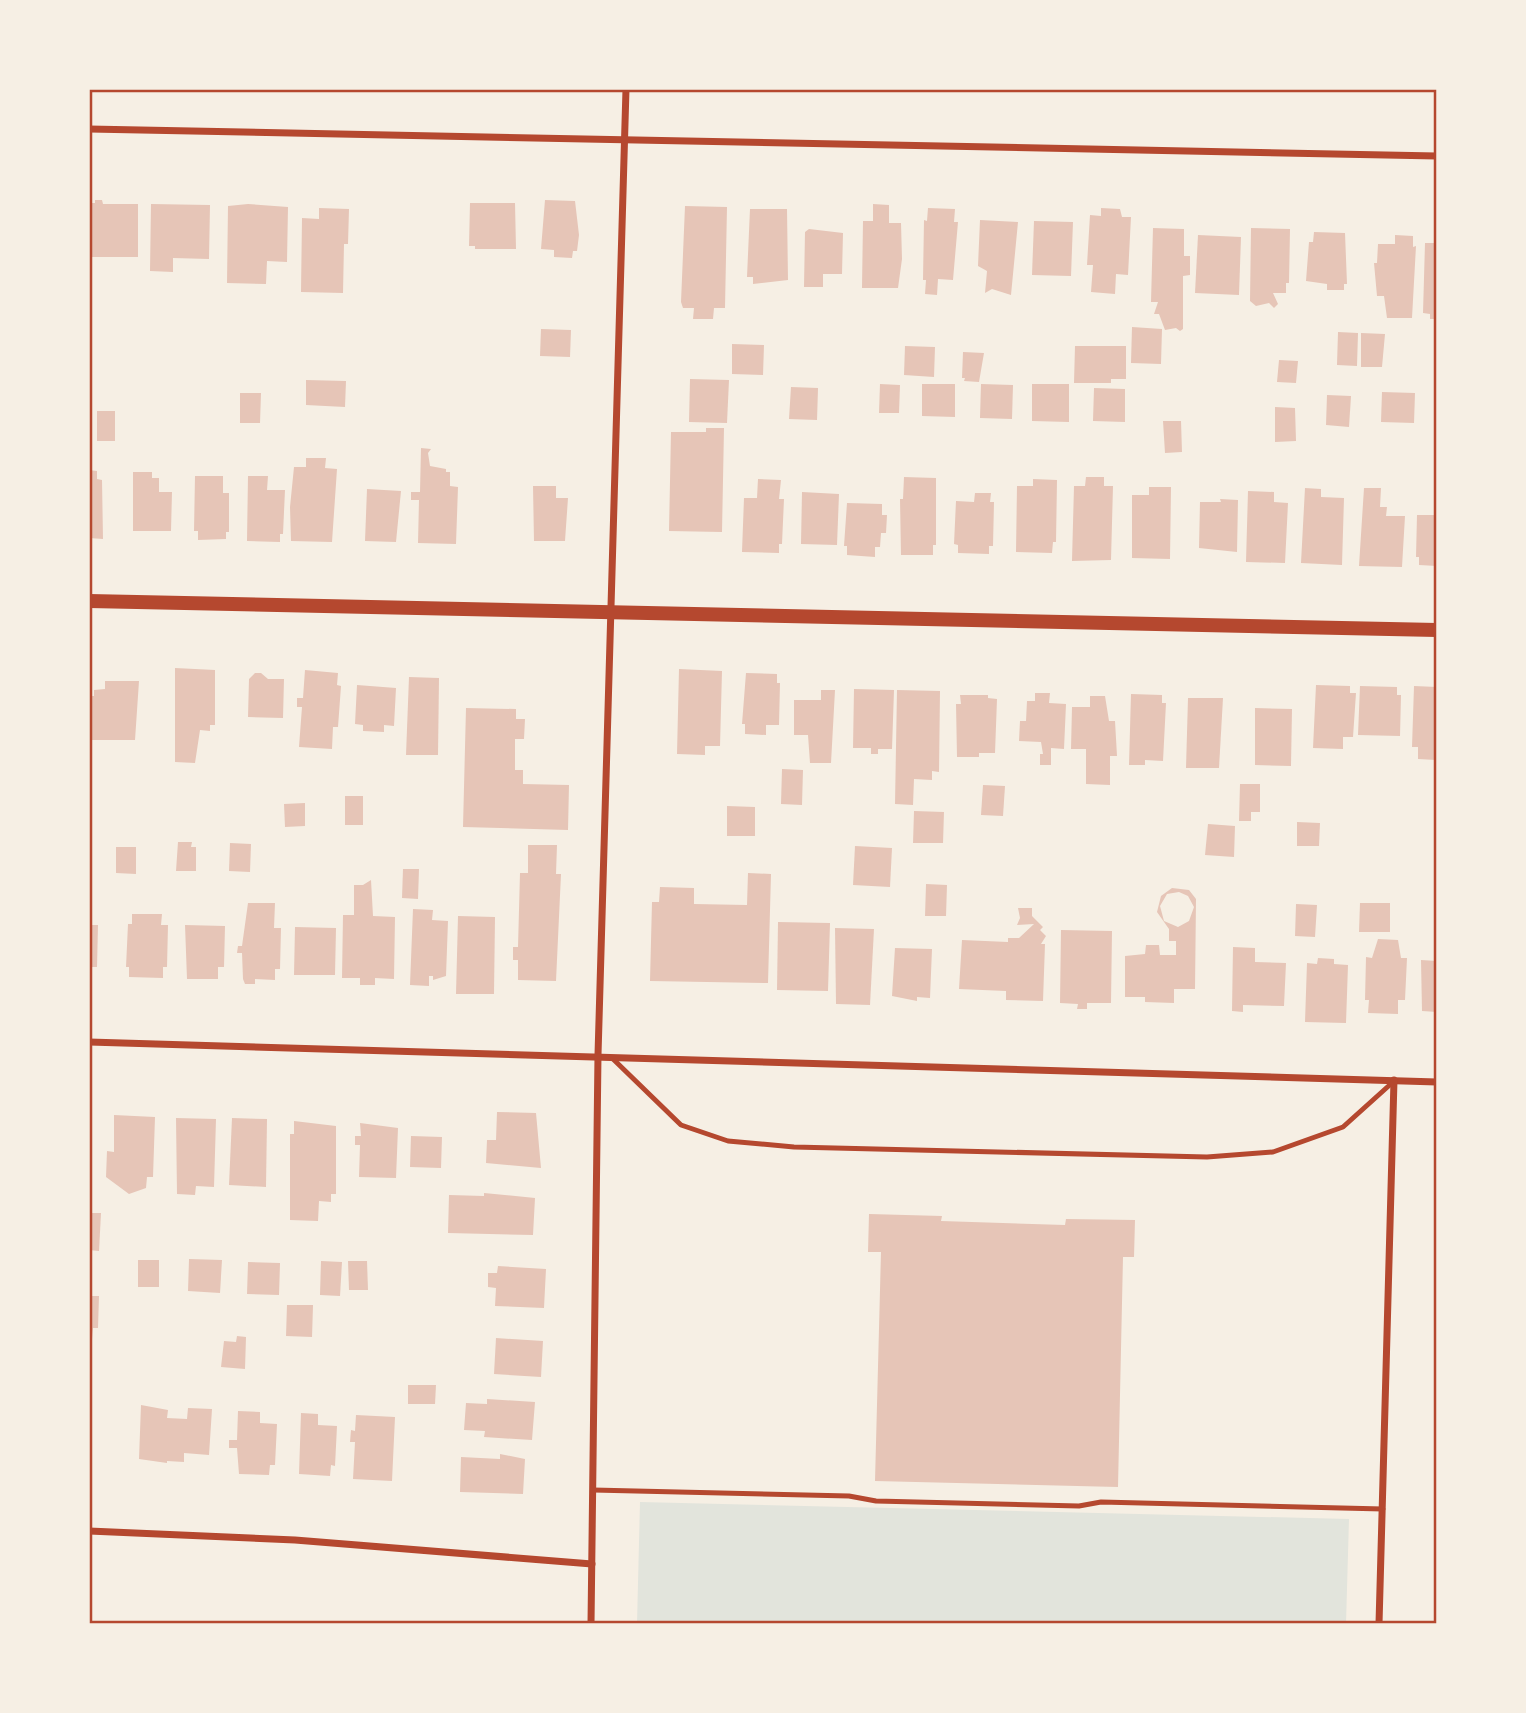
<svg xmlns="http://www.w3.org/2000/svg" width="1526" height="1713" font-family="'PT Sans',sans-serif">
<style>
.green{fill:#e2e4dc}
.building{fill:#e6c5b7;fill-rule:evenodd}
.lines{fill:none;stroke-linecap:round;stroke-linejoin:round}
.service{stroke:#b5482f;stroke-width:5}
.minor{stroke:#b5482f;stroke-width:7}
.secondary{stroke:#b5482f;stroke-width:14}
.neatline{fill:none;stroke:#b5482f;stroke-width:2.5}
</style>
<rect width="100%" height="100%" fill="#f6efe4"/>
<!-- green -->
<path class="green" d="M640,1502L1349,1519L1346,1624H637Z"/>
<!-- building -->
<g class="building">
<path d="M95,200H102L103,204H138V257H89V203H95Z"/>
<path d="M545,200L575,201L579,235L577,251H573L572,258L554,257V250L541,249Z"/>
<path d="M470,203H515L516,249H475V246H469Z"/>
<path d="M151,204L210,205L209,259L173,258V272L150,271Z"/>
<path d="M248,204L288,207L287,262L267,261L266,284L227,283L228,206Z"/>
<path d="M873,204L889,205V223H901L902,259L898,288H862L863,221H873Z"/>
<path d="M685,206L727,207L725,308H714L713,319H693L694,308H683L681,302Z"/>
<path d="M319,208L349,209L348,244H344L343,293L301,292L302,218L319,219Z"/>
<path d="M928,208L955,209L954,222H958L953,280L938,279L937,295L925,294L926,280H923L924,220L927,221Z"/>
<path d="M1101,208L1120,209L1122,217H1131L1128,275L1116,274L1115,294L1091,292L1093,265H1087L1090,215L1101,216Z"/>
<path d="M750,209H787L788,280L753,284V277H747Z"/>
<path d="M980,220L1018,222L1011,295L992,289L985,293L987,271L978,266Z"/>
<path d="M1034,221L1073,222L1071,276L1032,275Z"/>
<path d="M1153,228L1184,229V256H1190V275L1183,276V329L1180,331L1176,328L1165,330L1159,314H1154L1158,302H1151Z"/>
<path d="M1251,228L1290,229L1289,283H1286V293H1273L1278,304L1274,308L1269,303L1256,306L1250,301Z"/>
<path d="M809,229L843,233L842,274H823V287H804L805,232Z"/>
<path d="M1314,232L1345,233L1347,284H1344V290H1327V284L1306,281L1309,242H1313Z"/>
<path d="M1198,235L1241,237L1239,295L1195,293Z"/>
<path d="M1395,235L1413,236V247L1416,246L1412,318H1387L1384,296H1377L1374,263H1377L1378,244H1395Z"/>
<path d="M1425,243H1437V319H1430V314L1423,313Z"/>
<path d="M1132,327L1162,329L1161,364L1131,363Z"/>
<path d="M541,329L571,330L570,357L540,356Z"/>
<path d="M1338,332L1358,333L1357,366L1337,365Z"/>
<path d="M1361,333L1385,334L1382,367H1361Z"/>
<path d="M732,344L764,345L763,375L732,374Z"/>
<path d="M905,346L935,347L934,377L904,375Z"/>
<path d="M1075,346H1126V379H1111V383H1074Z"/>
<path d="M963,352L984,353L979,382L964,381L965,378H962Z"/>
<path d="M1279,360L1298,361L1296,383L1277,382Z"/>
<path d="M690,379L729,380L727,423L689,422Z"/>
<path d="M306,380L346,381L345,407L306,405Z"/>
<path d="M880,384L900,385L899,413H879Z"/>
<path d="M922,384H955V417L922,416Z"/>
<path d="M981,384L1013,385L1012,419L980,418Z"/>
<path d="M1032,384H1069V422L1032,421Z"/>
<path d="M791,387L818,388L817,420L789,419Z"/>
<path d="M1094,388L1125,389V422L1093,421Z"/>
<path d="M1382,392L1415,393L1414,423L1381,422Z"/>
<path d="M240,393H261L260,423H240Z"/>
<path d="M1327,395L1351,396L1349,427L1326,425Z"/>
<path d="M1275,407L1295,408L1296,441L1275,442Z"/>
<rect x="97" y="411" width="18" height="30"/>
<path d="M1163,421H1181L1182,452L1165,453Z"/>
<path d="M706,428H724L722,532L669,531L671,432H706Z"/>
<path d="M421,448L431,449L428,453L430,466L446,469V472H450V486L458,487L456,544L418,543L419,500H411V492H420Z"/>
<path d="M306,458H326L325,468L337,469L332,542L291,541L290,507L294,467H306Z"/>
<path d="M89,470L97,471V479L102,480L103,539L89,538Z"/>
<path d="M133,472H152V478H159V492H172L171,531H133Z"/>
<path d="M195,476H223V493H229V532H226V539L198,540V531H194Z"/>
<path d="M248,476H268L267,490H285L283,534H280V542L247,541Z"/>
<path d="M904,477L936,478V545H933V555H901L900,499H903Z"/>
<path d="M1086,477H1104V486H1113L1111,560L1072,561L1074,486H1085Z"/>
<path d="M758,479L781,480L779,499H784L782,544H779V553L742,552L744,498H757Z"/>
<path d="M1033,479L1057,480L1056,542H1053L1052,553L1016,552L1017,486H1033Z"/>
<path d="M533,486H556V498H568L565,541H534Z"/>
<path d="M1149,487H1171L1170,559L1132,558V495H1149Z"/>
<path d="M1305,488L1321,489V497L1344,498L1342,565L1301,563Z"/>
<path d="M1364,488H1381L1380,507H1387L1386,516H1405L1402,567L1359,566Z"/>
<path d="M367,489L401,491L396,542L365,541Z"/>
<path d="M1248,491L1274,492V502L1288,503L1285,563L1246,562Z"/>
<path d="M802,492L839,494L837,545L801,544Z"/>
<path d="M975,493H991L990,502H994L993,546H989V554L958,553V545L954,544L956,501L974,502Z"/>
<path d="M1220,499L1238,500L1237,552L1199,548L1200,502H1221Z"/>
<path d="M847,503L882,504V515H887L886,533H881L880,547H875V557L847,555V546H844Z"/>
<path d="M1417,515H1437V566L1419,565V557H1416Z"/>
<path d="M175,668L215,670V725H210V731L200,730L195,763L175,762Z"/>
<path d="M679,669L722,671L720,746H705V755L677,754Z"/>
<path d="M305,670L338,673L337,685L341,686L338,727H333L332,749L299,747L302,707H297V698H303Z"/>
<path d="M255,673H261L268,679H284L283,718L248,717L249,679Z"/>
<path d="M746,673L777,674V683H780L779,725H766V735L745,734V724H742Z"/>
<path d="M409,677L439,678L438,755H406Z"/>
<path d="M105,681H139L135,740H89V696H94V690L105,689Z"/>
<path d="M357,685L396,688L394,726L384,725V732L363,731V725L355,724Z"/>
<path d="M1316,685L1350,686V693H1356L1353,737H1343V749L1313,748Z"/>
<path d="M1360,686L1397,687V695H1401L1400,736L1358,735Z"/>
<path d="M1414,686L1437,687L1436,760L1418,759V747H1412Z"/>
<path d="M854,689L894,690L892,749H878V754H871V748H853Z"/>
<path d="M821,690H835L831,763H810L808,735H794V700H821Z"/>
<path d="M897,690L940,691L939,772L932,771V780L914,779L913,805L895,804Z"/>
<path d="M1035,693H1050L1049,703L1066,704L1064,749L1051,748V765H1040V754H1043L1041,742L1019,741L1020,721H1026L1027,701H1035Z"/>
<path d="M1131,694L1162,695V703H1166L1163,761L1145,760V765H1129Z"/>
<path d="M960,695H988V698L997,699L995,753H979V757H957L956,704H961Z"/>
<path d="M1090,696H1105L1109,721H1115L1117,756H1110V785L1086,784V749H1071L1072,707H1090Z"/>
<path d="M1188,698H1223L1219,768H1186Z"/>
<path d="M466,708L516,709V719H525L524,739H515V770H523V784L569,785L568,830L463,827Z"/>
<path d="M1255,708L1292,709L1291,766L1255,765Z"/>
<path d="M782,769L803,770L802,805L781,804Z"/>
<path d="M1240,784H1260V812H1251V821H1239Z"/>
<path d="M983,785L1005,786L1003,816L981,815Z"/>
<rect x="345" y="796" width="18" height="29"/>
<path d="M305,803V826L285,827L284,804Z"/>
<path d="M727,806L755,807V836H727Z"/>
<path d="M914,811L944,812L943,843H913Z"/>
<path d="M1297,822L1320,823L1319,846H1297Z"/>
<path d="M1208,824L1235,826L1234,857L1205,855Z"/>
<path d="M178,842H192L191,847H196V871H176Z"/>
<path d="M230,843L251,844L250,872L229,871Z"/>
<path d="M528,845H557L556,874H561L556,981L518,980V960H513V947H518L520,873H528Z"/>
<path d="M855,846L892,848L890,887L853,885Z"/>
<path d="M116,847H136V874L116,873Z"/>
<path d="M403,869H419L418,899L402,898Z"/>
<path d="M748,873L771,874L768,983L650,981L652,902H659L660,887L694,888V904L747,905Z"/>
<path d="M371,880L373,916L395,917L394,979L375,978V985H360V978H342L343,915H354V885H363Z"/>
<path d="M926,884L947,885L946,916H925Z"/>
<path d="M1172,888L1189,890L1196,899L1195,989H1174V1003L1145,1002V997H1125V956L1145,954L1146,945H1159L1160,955H1176V941H1169V929L1157,912L1161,896ZM1179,892L1188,896L1194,907L1189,921L1178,927L1164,921L1160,906L1167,894Z"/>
<path d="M248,903H275L274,928H281L280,969H275V980L255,979V984H245L243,979L242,953H237L238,946H242Z"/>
<path d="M1360,903H1390V932H1359Z"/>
<path d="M1296,904L1317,905L1315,937L1295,936Z"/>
<path d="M1018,908H1032V916L1043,927L1040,930L1046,936L1041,944H1045L1043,1001L1006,1000V991L959,989L962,940L1008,942V938H1019L1034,924L1017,925L1020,918Z"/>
<path d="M413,909L433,910L432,920L448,921L446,976L433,980V976H429V986L410,985Z"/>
<path d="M132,914H162L161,925H168L167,967H163V978L129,977V967H126L128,924H132Z"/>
<path d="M458,916L495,917L494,994H456Z"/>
<path d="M778,922L830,923L828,991L777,990Z"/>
<path d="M89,925H98L97,967H89Z"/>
<path d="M185,925L225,926L224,967H218V979H187Z"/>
<path d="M295,927L336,928L335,975H294Z"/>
<path d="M835,928L874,929L870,1005L836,1004Z"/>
<path d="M1061,930L1112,931L1111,1003H1087V1009H1077L1078,1004L1060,1003Z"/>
<path d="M1378,939L1398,940L1401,958H1407L1405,1000H1398V1014L1368,1013L1369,1000H1365L1366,957L1372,958Z"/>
<path d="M1233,947L1255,948V962L1286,963L1284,1006L1243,1005V1012L1232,1011Z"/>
<path d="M895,948L932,949L930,998L917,997V1001L892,996Z"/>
<path d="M1318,958L1334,959V964L1348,965L1346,1023L1305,1022L1307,963L1317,964Z"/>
<path d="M1421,960L1437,961V1012L1422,1011Z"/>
<path d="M497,1112L536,1113L541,1168L486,1163L487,1140H496Z"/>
<path d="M114,1115L155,1117L153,1177H147L146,1188L129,1194L106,1177L107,1151L114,1152Z"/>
<path d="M176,1118L216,1119L214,1187L196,1186L195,1195L177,1194Z"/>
<path d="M232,1118L267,1119L266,1187L229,1185Z"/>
<path d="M294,1121L336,1126V1194H331V1202L319,1201L318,1221L290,1220V1134H294Z"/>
<path d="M360,1123L398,1128L396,1178L359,1177L360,1145H355V1136H361Z"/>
<path d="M411,1136L442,1137L441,1168L410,1167Z"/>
<path d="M484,1193L535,1198L533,1235L448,1233L449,1195L484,1196Z"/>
<path d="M89,1213H101L99,1251L89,1250Z"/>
<path d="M869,1214L942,1216L941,1221L1065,1225L1066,1219L1135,1220L1134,1257H1123L1118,1487L875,1481L881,1252H868Z"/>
<path d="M189,1259L222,1260L220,1293L188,1291Z"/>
<rect x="138" y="1260" width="21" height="27"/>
<path d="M321,1261L342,1262L340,1296L320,1295Z"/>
<path d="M348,1261H367L368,1290H349Z"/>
<path d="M248,1262L280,1263L279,1295L247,1294Z"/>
<path d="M498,1266L546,1269L544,1308L495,1306L496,1288L488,1287V1273H497Z"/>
<path d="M89,1296H99L98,1328H93L92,1339H89Z"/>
<path d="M287,1305H313L312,1337L286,1336Z"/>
<path d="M237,1336L246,1337L245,1369L221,1367L224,1341L236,1342Z"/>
<path d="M496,1338L543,1341L541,1377L494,1374Z"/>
<path d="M408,1385H436L435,1404H408Z"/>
<path d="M487,1399L535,1402L532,1440L484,1437L485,1431L464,1430L466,1403L487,1404Z"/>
<path d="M141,1405L168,1410L167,1418L187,1419L188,1408L212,1409L209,1455L184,1453V1462L167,1461V1463L139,1459Z"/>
<path d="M238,1411L260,1412V1423L277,1424L275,1465H270L269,1475L239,1474L237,1448H229V1440H237Z"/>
<path d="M301,1413L318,1414V1425L337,1426L335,1466L331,1465L330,1476L299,1474Z"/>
<path d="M356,1415L395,1417L392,1481L353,1479L355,1442H350L351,1430L355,1431Z"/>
<path d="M500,1454L525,1459L523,1494L460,1492L461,1457L500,1459Z"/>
</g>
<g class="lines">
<!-- service -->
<g class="service">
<path d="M612,1058L681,1125L728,1141L794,1147L1207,1157L1273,1152L1343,1127L1393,1082"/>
<path d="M593,1490L849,1496L876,1501L1079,1506L1101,1502L1383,1509"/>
</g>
<!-- minor -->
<g class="minor">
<path d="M89,129L1437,156"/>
<path d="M89,1042L1437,1082"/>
<path d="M89,1531L295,1540L592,1564"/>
<path d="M591,1624L598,1055L626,89"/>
<path d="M1379,1624L1394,1080"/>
</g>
<!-- secondary -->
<path class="secondary" d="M89,601L1437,630"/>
</g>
<!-- border -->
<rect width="1526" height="1713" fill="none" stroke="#f6efe4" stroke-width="182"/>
<rect x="91" y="91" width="1344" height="1531" class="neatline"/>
</svg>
